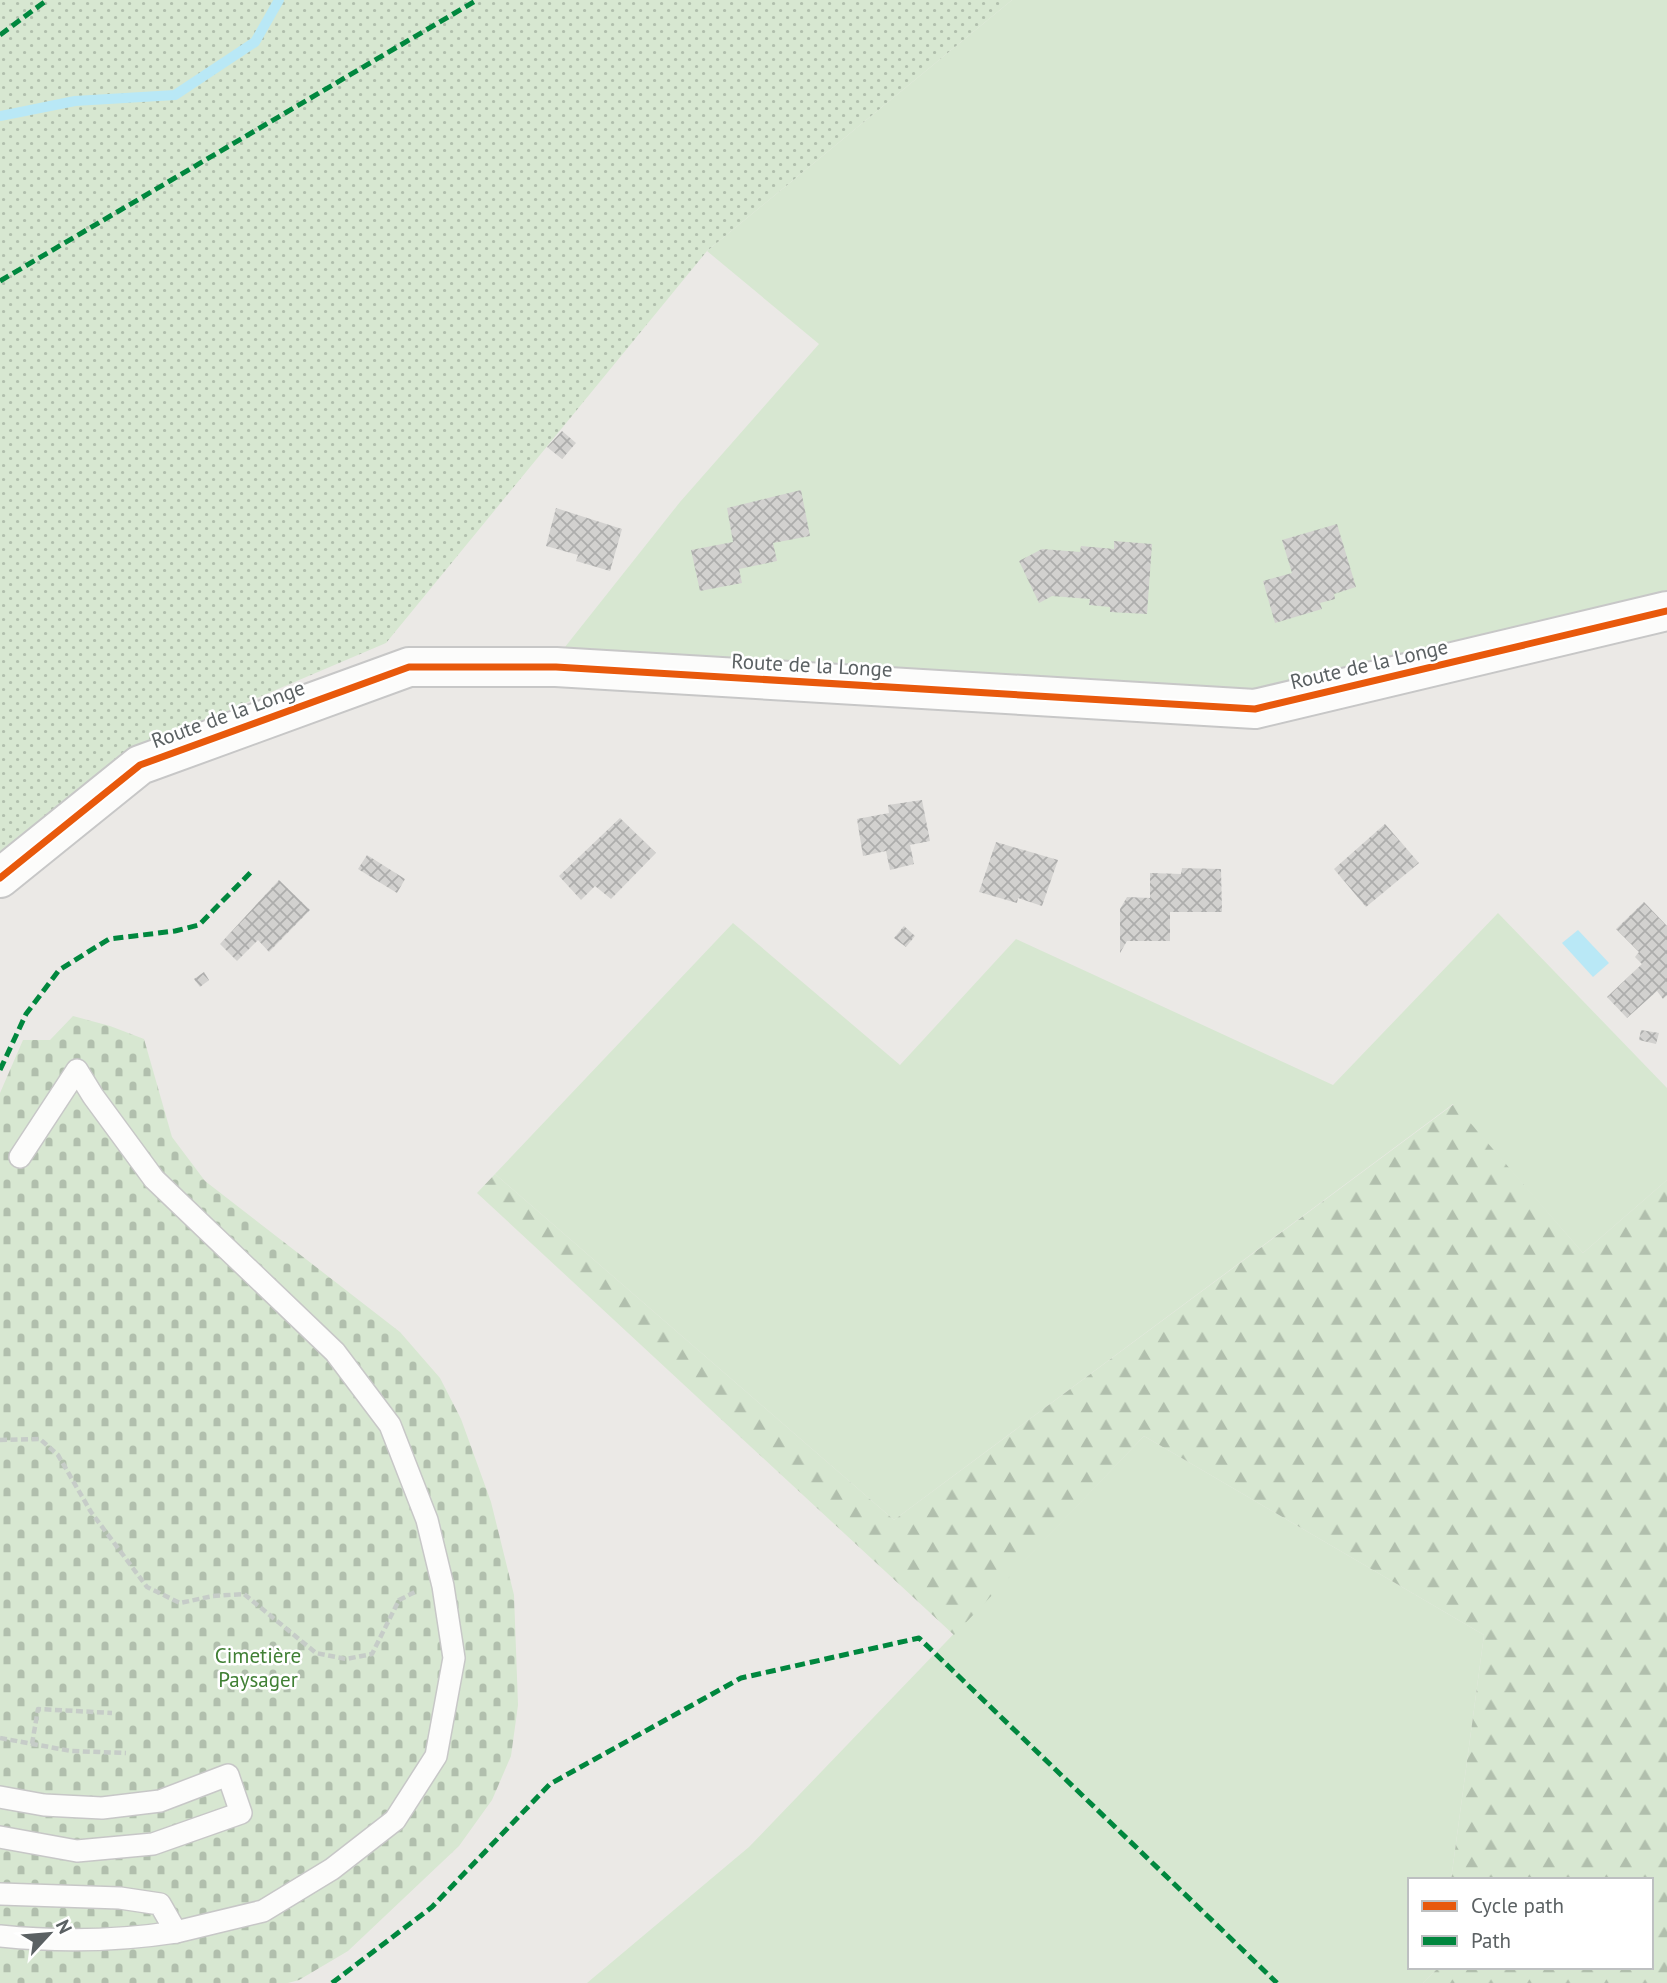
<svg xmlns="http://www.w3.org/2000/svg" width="1667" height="1983" font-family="'PT Sans',sans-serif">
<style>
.grass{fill:#d7e7d1}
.forest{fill:url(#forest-firs)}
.cemetery{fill:url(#cemetery-stones)}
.park{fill:url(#park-dots)}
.water{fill:#b9e8f6}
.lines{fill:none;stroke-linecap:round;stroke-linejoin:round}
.stream{stroke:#b9e8f6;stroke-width:10}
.building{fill:url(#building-cross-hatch)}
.service-casing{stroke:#c7c7c7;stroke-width:24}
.minor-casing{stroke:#c7c7c7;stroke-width:42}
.path{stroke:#c6ccc8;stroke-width:4.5;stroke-dasharray:7 3.5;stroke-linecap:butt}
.service{stroke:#fcfcfb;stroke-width:21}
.minor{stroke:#fcfcfb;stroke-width:38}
.quiet{stroke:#00873e;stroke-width:5;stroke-dasharray:10 5;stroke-linecap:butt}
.cycleway-casing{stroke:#fff;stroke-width:11}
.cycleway{stroke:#e8590c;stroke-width:7}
.labels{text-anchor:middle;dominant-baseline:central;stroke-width:5;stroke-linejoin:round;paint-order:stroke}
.street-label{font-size:21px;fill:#5b6163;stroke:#fff}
.park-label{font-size:21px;fill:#418035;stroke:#fff}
</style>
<defs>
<pattern id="forest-firs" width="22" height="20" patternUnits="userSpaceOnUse" patternTransform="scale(1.75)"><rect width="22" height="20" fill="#d7e7d1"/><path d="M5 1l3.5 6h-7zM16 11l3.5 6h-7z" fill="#b1bfad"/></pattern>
<pattern id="cemetery-stones" width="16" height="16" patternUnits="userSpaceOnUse" patternTransform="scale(1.75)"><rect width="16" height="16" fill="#d7e7d1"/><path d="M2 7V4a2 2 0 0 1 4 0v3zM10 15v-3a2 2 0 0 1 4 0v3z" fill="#b1bfad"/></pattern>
<pattern id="park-dots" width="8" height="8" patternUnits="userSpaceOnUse" patternTransform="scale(1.75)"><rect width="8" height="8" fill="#d7e7d1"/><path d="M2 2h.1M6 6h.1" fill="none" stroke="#b1bfad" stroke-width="1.8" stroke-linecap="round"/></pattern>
<pattern id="building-cross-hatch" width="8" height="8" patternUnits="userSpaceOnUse" patternTransform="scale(1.75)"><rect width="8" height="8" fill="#d2d1cf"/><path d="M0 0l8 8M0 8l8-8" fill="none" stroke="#adadac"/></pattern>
</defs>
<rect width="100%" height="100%" fill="#ebe9e6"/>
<!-- grass -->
<g class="grass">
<path d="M1012,0H1667V590L1511,628L1270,691L565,647L680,502L819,344L707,251Z"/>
<path d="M1498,913L1667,1088V1180L1583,1253L1453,1104L894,1520L495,1174L733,923L900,1065L1016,939L1333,1085Z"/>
<path d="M1144,1436L1484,1635L1451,1880H1410V1967H1439L1423,1983H587L749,1847Z"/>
</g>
<!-- forest -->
<path class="forest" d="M1454,1104L1583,1253L1667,1180V1983H1423L1439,1967H1651V1880H1451L1484,1635L1144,1436L954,1635L477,1193L495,1174L894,1520Z"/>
<!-- cemetery -->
<path class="cemetery" d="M73,1016L110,1026L144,1039L172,1137L205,1181L400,1332L440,1378L461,1419L491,1502L514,1595L518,1705L511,1756L492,1800L459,1846L348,1951L299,1980L288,1983H0V1093L23,1040H50Z"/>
<!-- park -->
<path class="park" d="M0,0H1012L707,251L386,643L128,753L0,867Z"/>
<!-- water -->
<path class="water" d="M1578,930L1609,963L1593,977L1562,943Z"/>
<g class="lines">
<!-- stream -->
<path class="stream" d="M0,116L75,101L175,95L255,42L279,0"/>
</g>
<!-- building -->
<g class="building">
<path d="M562,431L576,443L562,459L547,447Z"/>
<path d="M801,490L810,536L773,543L777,561L739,569L742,583L700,591L691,550L733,542L727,508Z"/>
<path d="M556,508L622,529L610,571L576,561L578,555L546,546Z"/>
<path d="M1337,524L1356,587L1334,594L1335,599L1320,603L1322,609L1275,623L1263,581L1292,573L1282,540Z"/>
<path d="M1114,541L1152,544L1147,614L1110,612V607L1089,605L1090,599L1052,596L1039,603L1019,561L1042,549L1080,552L1081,546L1114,549Z"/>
<path d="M922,800L930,841L910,845L914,864L890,870L886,851L863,856L857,819L889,813L888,805Z"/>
<path d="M620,818L656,853L611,899L595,886L581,900L559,876Z"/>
<path d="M1385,824L1419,863L1366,907L1334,869Z"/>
<path d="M996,842L1058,860L1042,906L1018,898L1017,903L979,892Z"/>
<path d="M367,855L405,879L397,893L358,869Z"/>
<path d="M1182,868L1221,869L1222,912H1170V941H1127L1120,953V909L1127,897L1150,898V873L1181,874Z"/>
<path d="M279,880L310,910L269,952L258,940L237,961L220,944Z"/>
<path d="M1644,902L1667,926V995L1663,999L1657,991L1627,1018L1607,997L1642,964L1635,957L1639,952L1616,929Z"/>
<path d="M904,926L915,936L906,947L894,938Z"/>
<path d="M204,972L209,980L200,987L194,979Z"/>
<path d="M1641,1030L1659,1033L1656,1044L1639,1040Z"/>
</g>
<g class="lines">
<!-- service casing -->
<g class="service-casing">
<g id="service">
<path d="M20,1157L77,1070L93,1096L154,1179L335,1352L390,1425L427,1520L443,1586L454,1658L436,1756L395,1820L332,1869L263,1911L176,1932"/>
<path d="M0,1797L44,1805L102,1808L160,1801L228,1775L241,1813L153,1844L77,1851L0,1837"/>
<path d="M0,1894L120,1898L160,1904L176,1932C118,1941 58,1942 0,1936"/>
</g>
</g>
<!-- minor casing -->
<g class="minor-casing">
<path id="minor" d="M0,878L140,765L409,667H556L1255,709L1667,611"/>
</g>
<!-- path -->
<g class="path">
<path d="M0,1440L40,1439L58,1455L91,1512L147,1587L180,1603L213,1596L244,1594L316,1653L346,1659L372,1654L399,1600L417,1591"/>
<path d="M0,1738L71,1751L126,1753"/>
<path d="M32,1744L38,1709L112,1713"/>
</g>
<!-- service -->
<use href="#service" class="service"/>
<!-- minor -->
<use href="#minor" class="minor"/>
<!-- quiet -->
<g class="quiet">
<path d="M0,35L47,0"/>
<path d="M0,281L477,0"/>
<path d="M0,1070L26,1014L59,970L109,939L175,931L199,925L251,872"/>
<path d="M332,1983L432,1907L550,1784L741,1678L919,1638L1277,1983"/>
</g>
<!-- cycleway casing -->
<g class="cycleway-casing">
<path id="cycleway" d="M0,878L140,765L409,667H556L1255,709L1667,611"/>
</g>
<!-- cycleway -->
<use href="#cycleway" class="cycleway"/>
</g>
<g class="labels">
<!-- street labels -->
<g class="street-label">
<text transform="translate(1369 664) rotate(-13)">Route de la Longe</text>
<text transform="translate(812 665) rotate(3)">Route de la Longe</text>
<text transform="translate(228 714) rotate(-20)">Route de la Longe</text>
</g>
<!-- park labels -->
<g class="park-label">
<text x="258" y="1655">Cimetière<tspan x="258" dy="24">Paysager</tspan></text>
</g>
</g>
<!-- legend -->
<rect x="1408" y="1878" width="245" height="91" fill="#ffffff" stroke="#bdc0c1" stroke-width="2"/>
<rect x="1422" y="1901" width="35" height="10" fill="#e8590c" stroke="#bdc0c1" stroke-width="2"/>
<text x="1471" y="1913" font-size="21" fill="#5b6163">Cycle path</text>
<rect x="1422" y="1936" width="35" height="10" fill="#00873e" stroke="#bdc0c1" stroke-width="2"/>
<text x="1471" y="1948" font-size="21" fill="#5b6163">Path</text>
<!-- north arrow -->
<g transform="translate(49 1934) rotate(64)" stroke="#ffffff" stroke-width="5" paint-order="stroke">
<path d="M0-5L12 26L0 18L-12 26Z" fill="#5b6163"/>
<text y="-10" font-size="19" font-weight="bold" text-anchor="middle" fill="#5b6163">N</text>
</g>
</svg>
